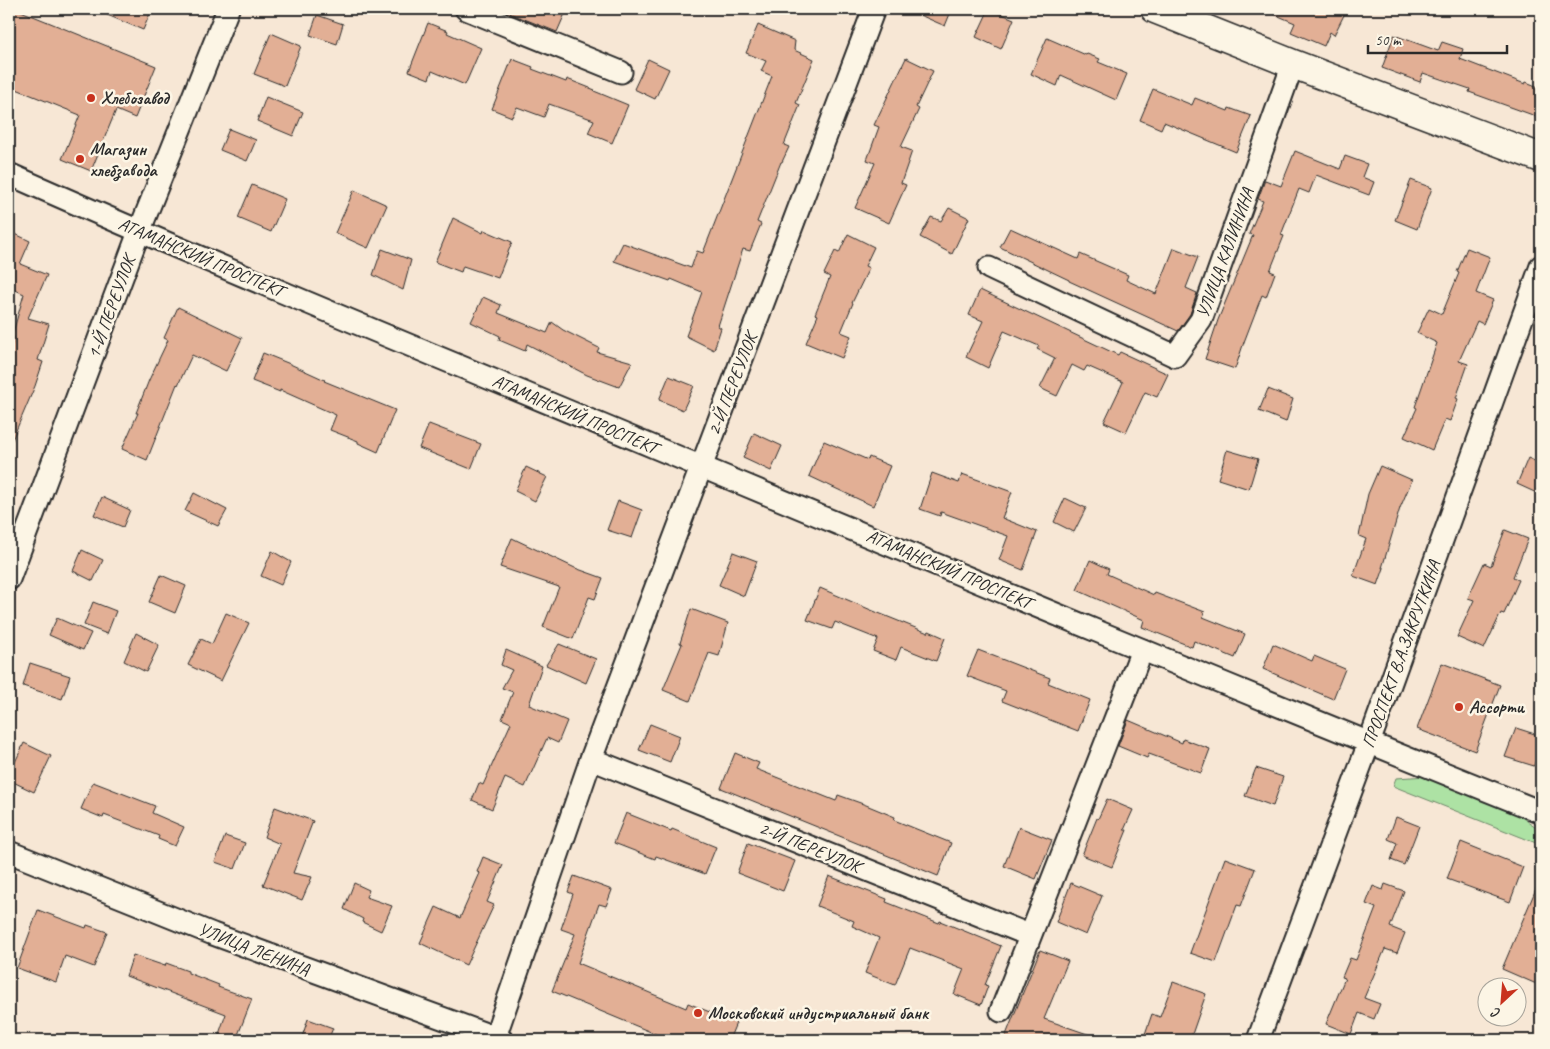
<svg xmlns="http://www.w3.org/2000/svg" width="1550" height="1049" font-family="Caveat,sans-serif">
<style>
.green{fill:#ade2a4;stroke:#6c8668}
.building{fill:#e2af95;stroke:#2b2b2b}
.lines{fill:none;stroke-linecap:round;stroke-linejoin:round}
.minor-casing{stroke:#2b2b2b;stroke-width:25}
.secondary-casing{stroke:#2b2b2b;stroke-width:31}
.minor{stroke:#fcf5e5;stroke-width:21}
.secondary{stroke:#fcf5e5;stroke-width:28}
.poi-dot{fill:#c8321e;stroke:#fcf5e5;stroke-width:2}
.labels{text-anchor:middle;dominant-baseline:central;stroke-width:5;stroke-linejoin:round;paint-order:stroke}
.poi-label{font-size:18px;font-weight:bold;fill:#2b2b2b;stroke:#fcf5e5;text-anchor:start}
.street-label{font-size:18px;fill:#2b2b2b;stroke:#fcf5e5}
</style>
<rect width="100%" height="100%" fill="#f7e7d5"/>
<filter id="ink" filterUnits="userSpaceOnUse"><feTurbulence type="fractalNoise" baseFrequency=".02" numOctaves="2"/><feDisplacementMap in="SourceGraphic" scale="10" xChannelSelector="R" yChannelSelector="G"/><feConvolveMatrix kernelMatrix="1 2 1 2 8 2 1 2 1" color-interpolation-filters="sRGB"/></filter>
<g filter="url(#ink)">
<!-- green -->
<path class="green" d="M1427,776L1512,811L1541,830V845L1393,786L1396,778Z"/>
<!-- building -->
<g class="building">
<path d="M9,9H16L156,66L135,118L116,110L91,171L62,159L80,115L9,86Z"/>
<path d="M93,9H152L143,30Z"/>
<path d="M499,9H567L557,32Z"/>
<path d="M906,9H952L945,26Z"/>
<path d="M989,9L1014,19L1001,49L976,37Z"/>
<path d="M1262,9H1347L1334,35L1330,32L1324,46L1291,32L1295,23Z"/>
<path d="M317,15L343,24L337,44L310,35Z"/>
<path d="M428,23L448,31L447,33L481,48L465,85L432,71L429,79L409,71Z"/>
<path d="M758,25L795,41L794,50L814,59L796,103L800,105L784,145L789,147L782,162H781L757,222L761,224L750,251L743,249L718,326L721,328L714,350L686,336L702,292L671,279L670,281L614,261L623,243L691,268L697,251L703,253L772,76L761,71L766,61L746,53Z"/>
<path d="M271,33L301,46L285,86L254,74Z"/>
<path d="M1394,35L1438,51L1442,42L1463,49L1460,59L1525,84L1526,82L1541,88V118L1469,92L1470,89L1423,73L1420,82L1382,68Z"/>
<path d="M1047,38L1086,55L1087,54L1100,59L1098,62L1127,74L1116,100L1061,75L1057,86L1031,74Z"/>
<path d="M906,58L933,71L916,107L919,109L901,147L912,151L901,183L906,185L889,223L855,208L875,163L867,160L879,127L874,125Z"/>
<path d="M512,59L533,67L532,69L566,82L567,79L595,90L594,91L628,105L612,143L588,133L594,120L549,104L544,117L517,107L512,117L492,109Z"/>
<path d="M648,59L669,69L655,99L634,89Z"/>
<path d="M1153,89L1192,105L1195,98L1228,111L1229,108L1251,116L1236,152L1164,122L1161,129L1140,120Z"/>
<path d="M266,97L303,112L293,136L257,121Z"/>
<path d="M229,129L256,140L247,161L220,150Z"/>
<path d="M1295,151L1340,169L1345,156L1367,164L1362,177L1374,182L1369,195L1316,175L1309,193L1299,189L1281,235L1284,236L1270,271L1275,273L1266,297L1262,295L1244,342L1235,369L1205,359L1218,320L1253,235L1249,234L1263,201L1258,199L1265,180L1281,186Z"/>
<path d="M1411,180L1432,188L1417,229L1395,220Z"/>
<path d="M252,185L285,199L271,232L238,218Z"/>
<path d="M354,190L387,205L368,248L335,233Z"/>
<path d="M949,208L969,218L952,254L920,237L931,217L941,221Z"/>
<path d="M453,218L483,233L484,230L512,242L498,278L463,266L461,272L435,262Z"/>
<path d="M1010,228L1078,259L1080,254L1128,275L1126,280L1156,294L1174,248L1198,257L1186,288L1197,293L1190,314L1178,331L1069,281V280L1000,247Z"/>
<path d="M9,231L30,241L20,264L47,275L28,318L49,324L38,360L43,362L35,386L9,447V354L14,337L12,336L24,294L9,287V288Z"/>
<path d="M848,234L874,247L865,266L869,268L852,303H853L841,332L851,336L842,358L806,343L818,315L815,314L830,277L824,274L835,251L839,253Z"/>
<path d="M1467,248L1490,257L1476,293L1493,300L1483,324L1477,321L1459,361L1468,364L1456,398L1458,399L1450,421L1445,419L1432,450L1404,437L1417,408L1415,407L1437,343L1417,333L1429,308L1442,314L1459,273L1457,272Z"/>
<path d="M382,249L411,260L403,290L373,275Z"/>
<path d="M980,290L1118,355L1120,352L1168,374L1157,397L1145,392L1126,432L1104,422L1123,382L1087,366L1084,371L1072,365L1057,396L1040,388L1055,358L1037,349L1039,346L1004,331L988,368L966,357L983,321L969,315Z"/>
<path d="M483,297L501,305L498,313L547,333L552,322L563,330L599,348L597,352L632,362L619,387L587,375L527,344L525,351L499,340L500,336L471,322Z"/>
<path d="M178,307L242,338L226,371L192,355L178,385L177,384L147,460L122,449L138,413H136L149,380L168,340L164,338Z"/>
<path d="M263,353L290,364L325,380L324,381L395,410L378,452L358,443V441L330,430L336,415L280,390V392L252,381Z"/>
<path d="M669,376L694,386L683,410L659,400Z"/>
<path d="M1268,389L1293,399L1286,422L1259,411Z"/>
<path d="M429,424L481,444L471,469L419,448Z"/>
<path d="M754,433L782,446L771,471L743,458Z"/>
<path d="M824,441L868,460L869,457L890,466L873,506L809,476Z"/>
<path d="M1227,450L1258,459L1249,489L1218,479Z"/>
<path d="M1528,458L1541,464V495L1517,484Z"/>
<path d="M1380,466L1412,480L1400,508L1382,568H1384L1378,585L1353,576L1366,539L1359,536L1368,494Z"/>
<path d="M526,467L547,477L535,501L515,491Z"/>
<path d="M932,473L959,483L962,474L1012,492L1002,518L1037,532L1023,570L999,560L1008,536L941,512L940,516L920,509Z"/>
<path d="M194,493L227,510L218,526L185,511Z"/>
<path d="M102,497L130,510L123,527L94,515Z"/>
<path d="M1065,498L1086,508L1074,532L1054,522Z"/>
<path d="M618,501L642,510L632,538L607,530Z"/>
<path d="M1505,530L1528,539L1513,577L1519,580L1504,614L1501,613L1484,649L1457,637L1474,600L1468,598L1484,563L1491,566Z"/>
<path d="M512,538L575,568L603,578L595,599L589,597L573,639L543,627L559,587L500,567Z"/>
<path d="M82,550L103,560L93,581L73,571Z"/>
<path d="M272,551L291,562L281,585L261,576Z"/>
<path d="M733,552L757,561L744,596L719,585Z"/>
<path d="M1090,560L1109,569L1107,574L1154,595L1155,593L1205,612L1203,617L1245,634L1235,658L1194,641L1192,647L1142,627L1144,620L1077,590Z"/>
<path d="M161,575L186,586L175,613L149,602Z"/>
<path d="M820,588L871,610L928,633L929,631L945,638L936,661L901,647L896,660L873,651L878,639L835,622L832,629L807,620Z"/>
<path d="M93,602L116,611L107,634L84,625Z"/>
<path d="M691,609L728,623L719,656L709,653L690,701L663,690L682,644L680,643Z"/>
<path d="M226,613L249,623L221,681L188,665L201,639L212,644Z"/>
<path d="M57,618L91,633L83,650L49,635Z"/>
<path d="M136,633L159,645L146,672L124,661Z"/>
<path d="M559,644L596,659L586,683L546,665Z"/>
<path d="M1273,644L1312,661L1314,656L1345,669L1333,699L1263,669Z"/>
<path d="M506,650L542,666L529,705L567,721L558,743L547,738L525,787L505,778L492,809L472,800L479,783L483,785L511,723L502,719L513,692L502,688L512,670L501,665Z"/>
<path d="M978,650L1050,678L1048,683L1090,700L1078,731L1002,701L1006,691L967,676Z"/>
<path d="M30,663L70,676L62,699L23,686Z"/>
<path d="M1442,663L1500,685L1475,751L1417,729Z"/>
<path d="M1128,720L1182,743L1183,739L1210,749L1201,773L1149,754L1147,758L1118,746Z"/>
<path d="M650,724L680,736L670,762L639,750Z"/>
<path d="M1516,728L1541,736V742L1534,766L1505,757Z"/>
<path d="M24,743L51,756L34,792L9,780V775Z"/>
<path d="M735,753L759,763L756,769L836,801L838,795L866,805L895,817L894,820L951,843L938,876L721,788Z"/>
<path d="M1256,768L1283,777L1273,806L1245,796Z"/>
<path d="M93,782L155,806L152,813L184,827L175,846L158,839L159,836L104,815L103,818L81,809Z"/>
<path d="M1107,799L1133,810L1124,830H1127L1112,867L1082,855L1097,818L1098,819Z"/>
<path d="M275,807L313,821L293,873L312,877L302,900L263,885L280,844L264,837Z"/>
<path d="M626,813L671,831L672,829L716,847L705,874L656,856L655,859L614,843Z"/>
<path d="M1396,817L1419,826L1404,865L1391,860L1397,843L1388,839Z"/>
<path d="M1019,827L1052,840L1036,879L1004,866Z"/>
<path d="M225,836L245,843L235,869L215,862Z"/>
<path d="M1461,842L1523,867L1510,902L1447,879Z"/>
<path d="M748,843L795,861L783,891L737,873Z"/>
<path d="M483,857L503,865L487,902L494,905L466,965L420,943L436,907L460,918L480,873L477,872Z"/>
<path d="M1225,858L1255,869L1241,906L1237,905L1216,962L1190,953Z"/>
<path d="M574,876L612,890L606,906L599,904L578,963L686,1008L688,1003L736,1023L729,1040H670L552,991L575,934L561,929L573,894L568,892Z"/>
<path d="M829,876L887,899L886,902L939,923L940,921L1001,946L985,985L988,986L981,1005L954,994L964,969L910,948L895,985L865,973L879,938L852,926L854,921L817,906Z"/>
<path d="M1541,877V986L1502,969Z"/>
<path d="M354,883L369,890L366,897L392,906L381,931L362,922L363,919L344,909Z"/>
<path d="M1071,883L1102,896L1086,935L1056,922Z"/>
<path d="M1385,884L1404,891L1390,927L1405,933L1397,953L1385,949L1364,998L1380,1004L1374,1019L1359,1013L1351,1034L1326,1024L1345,978L1342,977L1350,958L1356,960L1376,908L1366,904L1373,886L1383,890Z"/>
<path d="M38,910L86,928L87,925L107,932L94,967L65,956L56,982L17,968Z"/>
<path d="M1040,950L1068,961L1044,1019L1099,1038V1040H1004Z"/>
<path d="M133,955L165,966L166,963L188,971V973L219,985L218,987L252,999L236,1040L219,1034L226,1014L126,976Z"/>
<path d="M1173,982L1206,994L1190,1040H1162L1145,1034L1152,1014L1160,1017Z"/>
<path d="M308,1019L333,1028L328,1040H301Z"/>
</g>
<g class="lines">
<!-- minor casing -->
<g class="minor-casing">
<g id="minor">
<path d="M466,9L621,72"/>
<path d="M9,174C222,269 439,357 654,447C949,570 1244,693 1541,812"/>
<path d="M989,268L1175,356L1201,320L1293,64"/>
<path d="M9,579L139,232L228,9"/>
<path d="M591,759L1029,935"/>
<path d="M9,852L213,934L502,1040"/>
<path d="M1001,1011L1142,650"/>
<path d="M494,1040L591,759L874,9"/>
<path d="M1258,1040L1369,743L1541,266"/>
</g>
</g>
<!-- secondary casing -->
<g class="secondary-casing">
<path id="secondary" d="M1155,9L1293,64L1541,158"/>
</g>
<!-- minor -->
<use href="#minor" class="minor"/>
<!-- secondary -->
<use href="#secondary" class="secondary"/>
</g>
</g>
<!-- markers -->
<g class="poi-dot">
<circle cx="91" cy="98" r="5"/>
<circle cx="80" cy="159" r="5"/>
<circle cx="1459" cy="707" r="5"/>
<circle cx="698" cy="1013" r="5"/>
</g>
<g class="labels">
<!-- poi labels -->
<g class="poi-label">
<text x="101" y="98">Хлебозавод</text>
<text x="90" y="149">Магазин<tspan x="90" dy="21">хлебзавода</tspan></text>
<text x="1469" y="707">Ассорти</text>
<text x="708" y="1013">Московский индустриальный банк</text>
</g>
<!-- street labels -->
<g class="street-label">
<text transform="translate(1225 253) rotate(-70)">УЛИЦА КАЛИНИНА</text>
<text transform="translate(201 257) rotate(23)">АТАМАНСКИЙ ПРОСПЕКТ</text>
<text transform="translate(111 307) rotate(-70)">1-Й ПЕРЕУЛОК</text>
<text transform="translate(732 384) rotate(-69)">2-Й ПЕРЕУЛОК</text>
<text transform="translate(575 414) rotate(23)">АТАМАНСКИЙ ПРОСПЕКТ</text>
<text transform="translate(949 569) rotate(23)">АТАМАНСКИЙ ПРОСПЕКТ</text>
<text transform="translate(1401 654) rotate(-70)">ПРОСПЕКТ В.А.ЗАКРУТКИНА</text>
<text transform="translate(810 847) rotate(22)">2-Й ПЕРЕУЛОК</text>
<text transform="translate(254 949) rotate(21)">УЛИЦА ЛЕНИНА</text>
</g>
</g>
<!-- margin -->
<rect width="1550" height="1049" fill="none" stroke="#fcf5e5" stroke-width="30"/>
<rect x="15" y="15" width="1520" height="1019" fill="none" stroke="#2b2b2b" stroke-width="2" filter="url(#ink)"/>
<!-- north arrow -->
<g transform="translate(1502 1002) rotate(206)"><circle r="24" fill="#fcf5e5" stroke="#a8a49b"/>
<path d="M0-4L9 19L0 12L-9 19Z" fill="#c8321e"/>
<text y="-8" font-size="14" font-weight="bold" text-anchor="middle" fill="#2b2b2b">С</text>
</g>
<!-- scale -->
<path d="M1368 45v8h139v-8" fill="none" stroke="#2b2b2b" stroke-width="2.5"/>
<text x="1375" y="45" font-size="15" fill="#2b2b2b" stroke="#fcf5e5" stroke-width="4" paint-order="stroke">50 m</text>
</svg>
